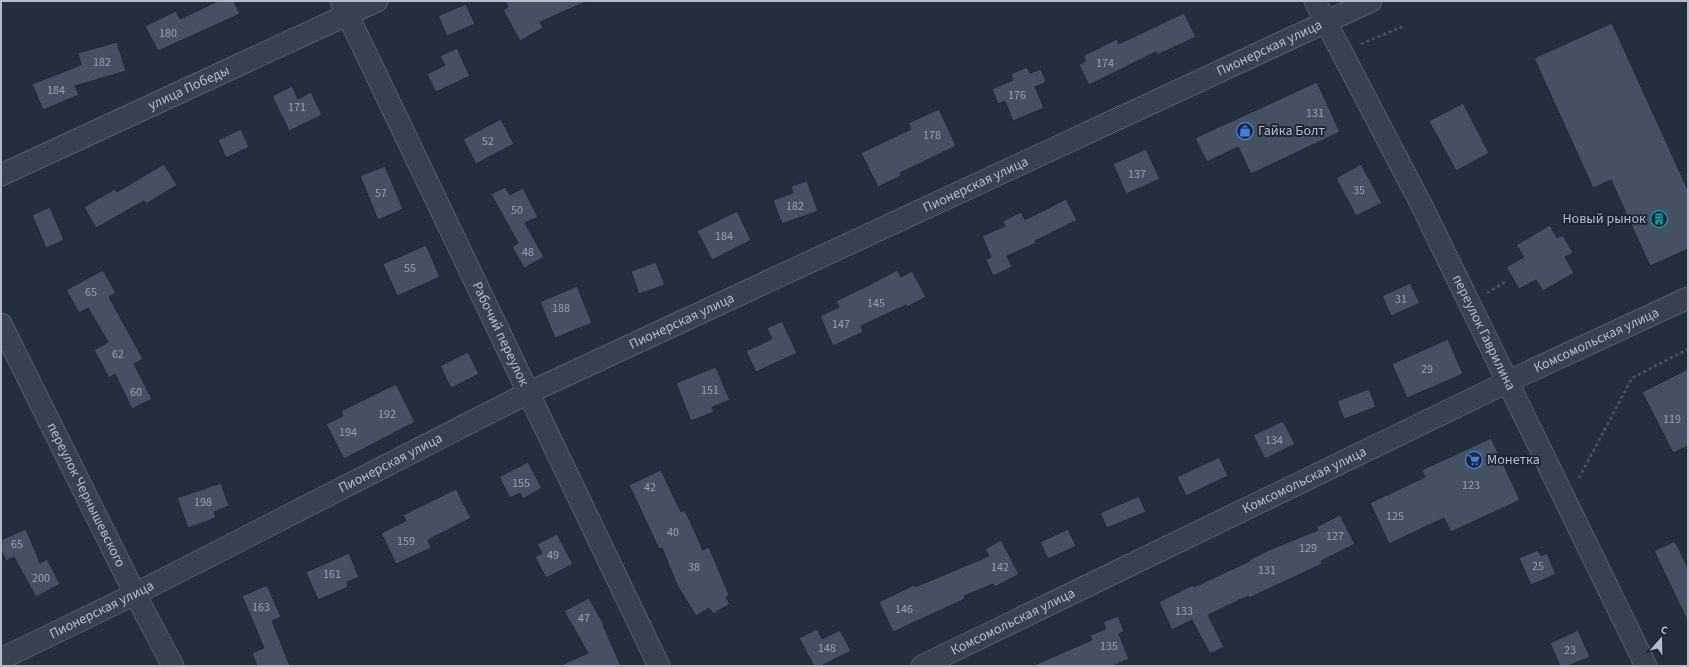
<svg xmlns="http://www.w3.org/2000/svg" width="1689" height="667" font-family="'Source Sans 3',sans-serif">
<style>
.building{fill:#455162;stroke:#1f2835}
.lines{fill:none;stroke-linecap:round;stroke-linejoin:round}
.minor-casing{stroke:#565f6c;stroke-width:23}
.path{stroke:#44595c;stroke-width:2.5;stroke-dasharray:3 3;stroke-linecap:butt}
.minor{stroke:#38414e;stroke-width:21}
.labels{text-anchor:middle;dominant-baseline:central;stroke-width:4;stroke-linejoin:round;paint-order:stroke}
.number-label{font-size:12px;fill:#98a1af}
.street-label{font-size:14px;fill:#b4bcc9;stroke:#1d2633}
.poi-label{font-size:14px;fill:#b4bcc9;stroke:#1d2633;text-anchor:start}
</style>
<rect width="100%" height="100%" fill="#242f3e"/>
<!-- building -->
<g class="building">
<path d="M218,1H234L240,14L158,51L145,26L176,11L180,19Z"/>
<path d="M505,1H588L540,22L543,28L520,41L503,10L508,7Z"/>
<path d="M466,4L475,24L447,36L438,16Z"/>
<path d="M1184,13L1196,37L1157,55L1156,52L1089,85L1079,65L1086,61L1083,56L1117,39L1119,44Z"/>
<path d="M1612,23L1688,190V249L1650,266L1611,180L1593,188L1534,58Z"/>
<path d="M117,42L126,71L75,86L79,95L43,110L32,84L81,65L78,53Z"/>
<path d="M457,48L470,76L436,92L427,74L445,65L440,56Z"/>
<path d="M1027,67L1030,73L1041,69L1046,82L1035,87L1044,108L1013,121L1005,101L998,104L992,89L1013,80L1011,74Z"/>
<path d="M1317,82L1340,132L1251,174L1238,147L1207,162L1195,138Z"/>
<path d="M292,86L298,99L311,92L322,115L289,131L272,96Z"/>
<path d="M1463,103L1489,153L1456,171L1429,121Z"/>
<path d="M939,109L956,146L900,173L901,176L878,187L861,153L911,129L908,123Z"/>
<path d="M501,119L514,144L476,164L463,139Z"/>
<path d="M241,129L249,147L226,158L218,140Z"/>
<path d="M1146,149L1160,179L1126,194L1113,164Z"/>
<path d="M164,164L177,185L146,204L144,201L96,228L84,207L115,189L117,192Z"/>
<path d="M1361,164L1382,203L1356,216L1336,178Z"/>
<path d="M385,166L403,209L378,220L360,176Z"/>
<path d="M807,181L818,211L782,224L773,200L793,193L791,186Z"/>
<path d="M505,187L510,195L523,188L538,217L525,223L544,257L524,268L512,247L518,243L491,194Z"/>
<path d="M1066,199L1077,220L1035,241L1036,243L1007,256L1012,267L993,276L986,260L991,257L982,236L1005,226L1003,221L1021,212L1025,220Z"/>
<path d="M50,207L64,240L46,248L32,215Z"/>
<path d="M737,211L751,240L712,260L697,231Z"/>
<path d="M1550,225L1557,238L1563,235L1573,253L1565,257L1574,273L1543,291L1536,280L1519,289L1506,267L1524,257L1516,245Z"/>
<path d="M426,245L440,277L397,296L383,264Z"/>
<path d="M656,262L665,285L639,294L631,271Z"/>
<path d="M103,270L116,293L109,297L143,359L134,364L152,399L132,409L115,374L109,378L94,350L108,342L88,308L79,313L66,290Z"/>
<path d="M897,270L901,277L912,271L926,297L907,307L906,305L861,326L863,332L833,346L820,316L839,307L836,301L871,284Z"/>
<path d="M1410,283L1420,303L1391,316L1382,296Z"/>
<path d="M577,286L592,323L555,338L540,302Z"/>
<path d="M782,321L797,353L756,372L746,351L772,339L767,328Z"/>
<path d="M1448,339L1463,374L1407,398L1392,364Z"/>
<path d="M468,352L479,374L451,388L440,366Z"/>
<path d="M716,367L730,400L712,407L714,412L691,421L676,383Z"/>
<path d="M1688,369V446L1673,453L1642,392Z"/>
<path d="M396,384L415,422L344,459L326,424L343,416L341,411Z"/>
<path d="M1369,389L1376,407L1344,419L1337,401Z"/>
<path d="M1283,421L1295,444L1265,459L1253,435Z"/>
<path d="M1491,438L1520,500L1451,532L1444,518L1389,544L1370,503L1425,477L1422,470Z"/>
<path d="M1219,457L1228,476L1186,496L1177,477Z"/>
<path d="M528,462L542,488L523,499L520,493L510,498L499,477Z"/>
<path d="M661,470L681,512L685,510L703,550L709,547L729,595L726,597L730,604L713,614L709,608L696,616L677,585L662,548L659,549L629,485Z"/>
<path d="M221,483L229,506L214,512L216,518L188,528L177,498Z"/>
<path d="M456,489L471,518L428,540L431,548L396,564L381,533L406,521L403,515Z"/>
<path d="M1139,496L1146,512L1107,528L1100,513Z"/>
<path d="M1340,515L1355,544L1321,561L1322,564L1249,598L1248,596L1208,615L1224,647L1210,654L1192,620L1172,630L1159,602L1193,585L1194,587L1250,561L1249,560L1269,550L1318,530L1316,527Z"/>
<path d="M26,529L40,563L47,559L60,584L36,597L14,557L6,561L1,550V540Z"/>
<path d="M1068,529L1076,546L1048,559L1040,542Z"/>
<path d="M557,534L573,564L546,578L535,557L542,553L537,544Z"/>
<path d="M1001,540L1019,574L995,587L993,584L964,596L965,599L893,632L879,602L914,585L915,587L989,556L985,549Z"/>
<path d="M1675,541L1688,568V622L1654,551Z"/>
<path d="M1538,550L1541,556L1547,553L1556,574L1531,585L1519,558Z"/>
<path d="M349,553L359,577L347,582L348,587L318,600L306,572Z"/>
<path d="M267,585L281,617L272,621L290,666H257L252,653L264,648L242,596Z"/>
<path d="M589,598L604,625H603L621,666H559L588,653L564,611Z"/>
<path d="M1118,616L1124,631L1119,634L1129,659L1113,666H1032L1092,640L1090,635L1106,629L1103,622Z"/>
<path d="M817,629L822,639L840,630L851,651L821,666H814L799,638Z"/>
<path d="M1578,630L1590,657L1568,666H1560L1550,643Z"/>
</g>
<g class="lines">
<!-- minor casing -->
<g class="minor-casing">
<g id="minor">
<path id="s1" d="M341,1L659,666"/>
<path id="s2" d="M1315,1L1421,204L1646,666"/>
<path id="s3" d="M1,175L377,1"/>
<path id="s4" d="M1,324L135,594L173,666"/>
<path id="s5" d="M1,659L135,594L528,393L1371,1"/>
<path id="s6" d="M922,666L1524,374L1688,298"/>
</g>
</g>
<!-- path -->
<g class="path">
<path d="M1361,44L1404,26"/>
<path d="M1487,293L1507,281"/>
<path d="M1579,478L1632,378L1688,349"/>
</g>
<!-- minor -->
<use href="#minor" class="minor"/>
</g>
<!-- icons -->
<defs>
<g id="shop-ring" transform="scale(0.9)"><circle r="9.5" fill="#1d2633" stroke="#3f7fe0" stroke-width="1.5"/><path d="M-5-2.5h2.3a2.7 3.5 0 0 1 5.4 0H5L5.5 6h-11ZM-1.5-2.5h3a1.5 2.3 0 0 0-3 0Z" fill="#3f7fe0"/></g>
<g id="building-ring" transform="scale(0.9)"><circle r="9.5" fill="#1d2633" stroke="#0f9aa8" stroke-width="1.5"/><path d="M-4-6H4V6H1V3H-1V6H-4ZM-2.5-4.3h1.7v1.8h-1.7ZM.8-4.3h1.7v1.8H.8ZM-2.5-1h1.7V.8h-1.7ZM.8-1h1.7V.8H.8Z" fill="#0f9aa8"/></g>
<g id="supermarket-ring" transform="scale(0.9)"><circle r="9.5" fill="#1d2633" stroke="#3f7fe0" stroke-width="1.5"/><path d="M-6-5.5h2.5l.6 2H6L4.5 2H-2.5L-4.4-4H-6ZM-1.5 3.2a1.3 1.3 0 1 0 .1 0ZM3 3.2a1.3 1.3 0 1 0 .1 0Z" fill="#3f7fe0"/></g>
</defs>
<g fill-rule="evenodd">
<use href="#shop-ring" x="1245" y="131"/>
<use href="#building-ring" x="1659" y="219"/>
<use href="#supermarket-ring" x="1474" y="460"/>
</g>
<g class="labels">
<!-- number labels -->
<g class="number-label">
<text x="168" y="33">180</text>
<text x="102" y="62">182</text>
<text x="1105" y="63">174</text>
<text x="56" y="90">184</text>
<text x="1017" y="95">176</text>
<text x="297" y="107">171</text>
<text x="1315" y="113">131</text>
<text x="932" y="135">178</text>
<text x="488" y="141">52</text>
<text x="1137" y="174">137</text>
<text x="1359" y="190">35</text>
<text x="381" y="193">57</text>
<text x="795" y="206">182</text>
<text x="517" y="210">50</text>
<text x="724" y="236">184</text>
<text x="528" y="252">48</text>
<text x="410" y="268">55</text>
<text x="91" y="292">65</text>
<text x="1401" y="299">31</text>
<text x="876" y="303">145</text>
<text x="561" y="308">188</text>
<text x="841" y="324">147</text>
<text x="118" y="354">62</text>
<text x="1427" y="369">29</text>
<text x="710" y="390">151</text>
<text x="136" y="392">60</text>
<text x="387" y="414">192</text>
<text x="1672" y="419">119</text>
<text x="348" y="432">194</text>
<text x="1274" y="440">134</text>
<text x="521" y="483">155</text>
<text x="1471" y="485">123</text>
<text x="650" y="487">42</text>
<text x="203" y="502">198</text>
<text x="1395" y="516">125</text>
<text x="673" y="532">40</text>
<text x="1335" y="536">127</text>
<text x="406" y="541">159</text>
<text x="17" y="544">65</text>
<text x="1308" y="548">129</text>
<text x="553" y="555">49</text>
<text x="1538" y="566">25</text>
<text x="694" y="567">38</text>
<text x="1000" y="567">142</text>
<text x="1267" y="570">131</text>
<text x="332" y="574">161</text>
<text x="41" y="578">200</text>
<text x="261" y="607">163</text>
<text x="904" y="609">146</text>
<text x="1184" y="611">133</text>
<text x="584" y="618">47</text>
<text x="1109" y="646">135</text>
<text x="827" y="648">148</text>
<text x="1570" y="650">23</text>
</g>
<!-- street labels -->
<g class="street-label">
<text stroke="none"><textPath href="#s5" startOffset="1408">Пионерская улица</textPath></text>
<text stroke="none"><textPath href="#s3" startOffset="207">улица Победы</textPath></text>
<text stroke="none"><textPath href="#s5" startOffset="1084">Пионерская улица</textPath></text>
<text stroke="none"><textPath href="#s5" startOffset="760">Пионерская улица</textPath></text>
<text stroke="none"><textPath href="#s2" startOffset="372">переулок Гаврилина</textPath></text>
<text stroke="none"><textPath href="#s1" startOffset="369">Рабочий переулок</textPath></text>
<text stroke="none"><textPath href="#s6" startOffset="749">Комсомольская улица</textPath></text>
<text stroke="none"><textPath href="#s5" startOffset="436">Пионерская улица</textPath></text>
<text stroke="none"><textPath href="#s6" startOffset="425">Комсомольская улица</textPath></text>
<text stroke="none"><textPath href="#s4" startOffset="191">переулок Чернышевского</textPath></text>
<text stroke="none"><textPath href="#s5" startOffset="112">Пионерская улица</textPath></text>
<text stroke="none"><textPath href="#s6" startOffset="101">Комсомольская улица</textPath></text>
</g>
<!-- poi labels -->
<g class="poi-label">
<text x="1258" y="131">Гайка Болт</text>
<text x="1646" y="219" text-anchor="end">Новый рынок</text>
<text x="1487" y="460">Монетка</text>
</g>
</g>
<!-- border -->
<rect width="1689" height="667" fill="none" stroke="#b4bcc9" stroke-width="4"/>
<!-- north arrow -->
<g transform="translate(1661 639) rotate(20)" stroke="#1d2633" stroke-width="3" paint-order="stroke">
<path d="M0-3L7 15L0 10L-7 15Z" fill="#b4bcc9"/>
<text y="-6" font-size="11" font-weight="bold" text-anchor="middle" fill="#b4bcc9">С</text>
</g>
</svg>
